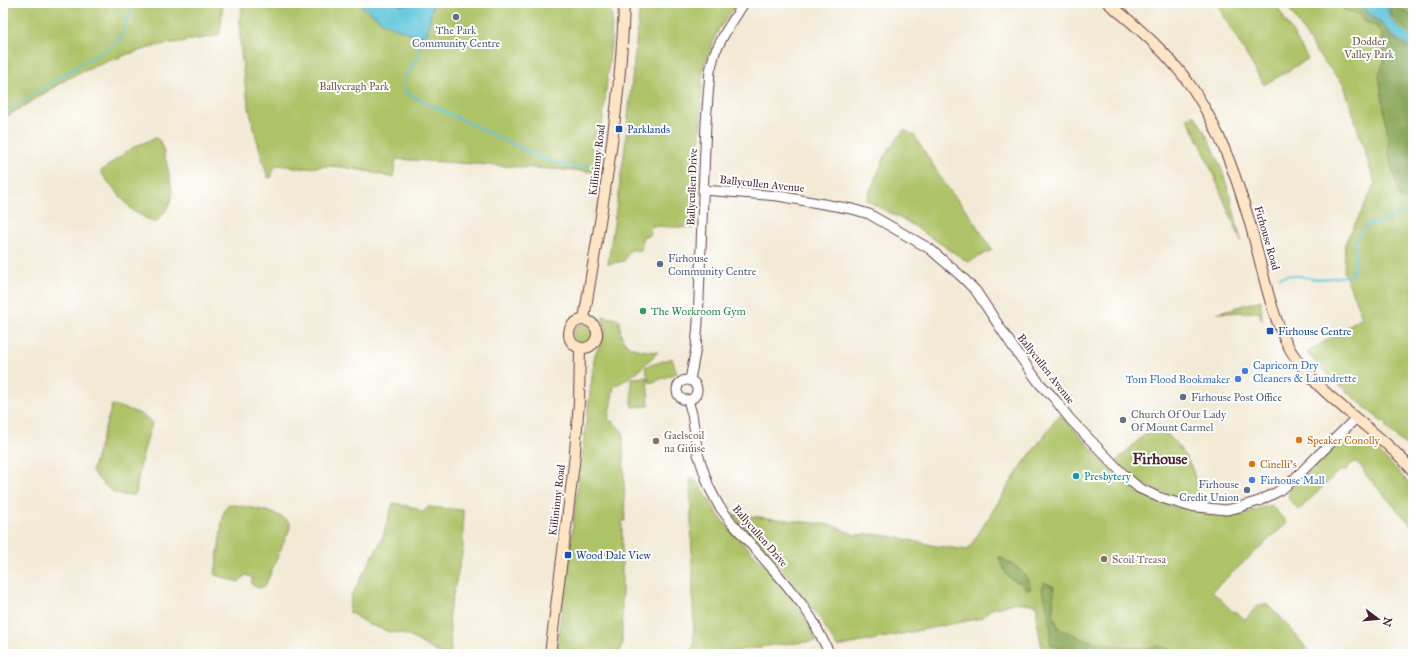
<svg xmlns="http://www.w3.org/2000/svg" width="1416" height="657" font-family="'IM FELL Great Primer',serif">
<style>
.green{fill:#aec367;stroke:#7c7149}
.forest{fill:#8aa95c;stroke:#6a6444}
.water{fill:#5dc5da;stroke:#547282}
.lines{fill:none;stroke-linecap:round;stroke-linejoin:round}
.stream{stroke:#5dc5da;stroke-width:2}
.tertiary-casing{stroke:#633d44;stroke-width:11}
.secondary-casing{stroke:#633d44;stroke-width:12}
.tertiary{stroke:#fff;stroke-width:9}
.secondary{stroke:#fee5c5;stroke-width:10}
.service-dot{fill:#5c6f8a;stroke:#fff;stroke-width:1.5}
.transit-dot{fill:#1a4fb4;stroke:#fff;stroke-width:1.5}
.leisure-dot{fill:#2e9e5b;stroke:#fff;stroke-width:1.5}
.shop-dot{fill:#3f7fe0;stroke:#fff;stroke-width:1.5}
.worship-dot{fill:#6b7280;stroke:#fff;stroke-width:1.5}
.food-dot{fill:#e8710a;stroke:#fff;stroke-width:1.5}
.education-dot{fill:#8d6e63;stroke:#fff;stroke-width:1.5}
.culture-dot{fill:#0f9aa8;stroke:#fff;stroke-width:1.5}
.labels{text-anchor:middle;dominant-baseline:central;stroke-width:4;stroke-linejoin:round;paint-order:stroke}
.service-label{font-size:11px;fill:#4e5e75;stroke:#fff;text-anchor:start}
.park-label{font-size:11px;fill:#6d5840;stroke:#fff}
.transit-label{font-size:11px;fill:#164399;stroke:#fff;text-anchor:start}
.street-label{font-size:11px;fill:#4a1f2b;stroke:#fff}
.leisure-label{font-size:11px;fill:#27864d;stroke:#fff;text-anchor:start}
.shop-label{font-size:11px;fill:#366cbe;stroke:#fff;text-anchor:start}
.worship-label{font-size:11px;fill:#5b616d;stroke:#fff;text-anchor:start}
.education-label{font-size:11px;fill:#785e54;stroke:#fff;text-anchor:start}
.food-label{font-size:11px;fill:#c56008;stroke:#fff;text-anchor:start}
.culture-label{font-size:11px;fill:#0d838f;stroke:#fff;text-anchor:start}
.district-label{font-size:15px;font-weight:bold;fill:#4a1f2b;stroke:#fff}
</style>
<rect width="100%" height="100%" fill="#fff"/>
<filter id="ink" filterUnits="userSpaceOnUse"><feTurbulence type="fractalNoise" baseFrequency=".025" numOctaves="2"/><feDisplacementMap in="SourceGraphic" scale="8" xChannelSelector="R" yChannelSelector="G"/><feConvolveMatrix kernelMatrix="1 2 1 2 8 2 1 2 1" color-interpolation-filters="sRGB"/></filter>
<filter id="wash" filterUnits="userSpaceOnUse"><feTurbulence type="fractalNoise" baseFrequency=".012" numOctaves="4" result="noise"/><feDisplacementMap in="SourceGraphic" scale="16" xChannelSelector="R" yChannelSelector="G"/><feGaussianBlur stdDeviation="0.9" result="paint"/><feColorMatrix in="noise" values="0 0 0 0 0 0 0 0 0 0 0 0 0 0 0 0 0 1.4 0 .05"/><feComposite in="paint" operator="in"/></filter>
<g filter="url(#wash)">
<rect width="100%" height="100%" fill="#f2ead5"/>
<!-- green -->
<g class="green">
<path d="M3,3H222V15L220,34L217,36L160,45L128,54L96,66L67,79L3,119Z"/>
<path d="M243,3H610L612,21L611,44L597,172L396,159L393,178C372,172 351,167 329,166C318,166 308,169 298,168C291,168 283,163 276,166C273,169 272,173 272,177L268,178C256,138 246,103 242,61C240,42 238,22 243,3Z"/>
<path d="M642,3H738L718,30L703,69L696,228L651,226L649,236H643L641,250H630L624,261L608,264L624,155L639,15Z"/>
<path d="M1227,3H1275L1308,59L1264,85L1219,8Z"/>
<path d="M1286,3H1413V453L1386,427L1387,423L1385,421L1382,422L1327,374L1307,353L1362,317L1344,272L1345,243L1362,211L1375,184L1344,85L1316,52Z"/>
<path d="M1194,114C1202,127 1210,140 1216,155C1228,182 1234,212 1241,241L1201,145L1187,118Z"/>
<path d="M904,130L914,135L947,187L969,214L992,250L968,262L911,224L866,200L887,152Z"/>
<path d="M156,138L161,142C164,155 175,188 171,200C169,209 161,216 155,223L133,211L100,172L127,151L138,145Z"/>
<path d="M1261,300L1262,320L1259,312L1217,313Z"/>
<path d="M603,316L620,320C619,350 634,349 658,352C644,366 632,378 614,386L608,420L613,422L623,432L625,521H622V644L620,654H556L595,354C604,338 605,334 603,316Z"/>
<circle cx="583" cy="334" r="10"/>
<path d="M672,358L677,373L650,383L645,367Z"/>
<path d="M647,377L649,406L632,407L631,378Z"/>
<path d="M112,405C123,408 147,413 152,424C144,447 139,469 136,493L134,495C115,499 102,484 92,471Z"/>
<path d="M1060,414L1110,469L1139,493L1173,506L1206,512L1244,513L1271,505L1287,523L1212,591L1233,612L1235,611L1245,619C1250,615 1256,606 1260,605C1263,604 1264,604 1267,605C1276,609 1303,644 1311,654H1043L1037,621V605L1018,602L991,609L981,618L837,647L821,620L787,575L731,514L832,525L855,535L871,534L896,537L936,546L968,550L1018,471Z"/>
<path d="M1157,423C1176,443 1202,468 1195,498L1190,501H1185L1143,485L1128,473L1116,461Z"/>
<path d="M1345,436L1357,447L1367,446L1370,443L1394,467L1413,488V527L1365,474L1364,470L1357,462L1352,463L1346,470L1338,472L1299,510L1288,498L1289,492L1291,489Z"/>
<path d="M690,476C703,485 712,507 722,520C737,539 755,554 771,572C789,592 806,616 817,641L773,645L718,654H689L694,645Z"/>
<path d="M393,503L417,508L418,511L424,512L428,507L463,510V549L449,614L451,654H440L411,637L401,633L390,632L368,624L349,612L351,596L382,539Z"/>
<path d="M228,504C245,507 278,510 290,523V528L265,586L259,588L252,585V577L245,575L239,582L215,575L222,523L224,512Z"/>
</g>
<!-- forest -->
<g class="forest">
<path d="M1343,3H1358L1386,28L1389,35L1413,51V203L1400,198L1389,156L1388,137L1379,75L1385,59L1382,36L1376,26L1363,21C1361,14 1351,11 1344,10Z"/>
<path d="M1390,3L1398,5L1403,12H1406L1413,17V35C1402,26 1388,18 1390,3Z"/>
<path d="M999,557C1014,565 1027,571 1031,589H1026L1021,583C1006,580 1004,570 999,557Z"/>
<path d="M1044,582L1054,587L1053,613L1058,628L1084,639L1099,643L1146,649L1159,646L1181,654H1098C1082,648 1067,652 1051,645L1050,640L1051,631L1045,597L1042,591Z"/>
</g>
<!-- water -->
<g class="water">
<path d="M358,3H397L401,6L412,3H433L427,34L418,37L384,23Z"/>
<path d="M1358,3H1386L1390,16L1396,25L1413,38V48L1394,37L1386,28Z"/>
</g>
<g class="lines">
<!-- stream -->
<g class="stream">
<path d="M418,35C419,41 420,53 417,58C410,73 399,72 406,93L548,161L569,166H594"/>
<path d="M3,113L120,40C126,29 126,8 139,3"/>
<path d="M1279,277C1292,273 1304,278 1317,279C1329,279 1340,277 1352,275L1355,262V242L1366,225L1380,223L1402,212L1413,214"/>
</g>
</g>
</g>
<g filter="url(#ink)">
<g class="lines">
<!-- tertiary casing -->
<g class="tertiary-casing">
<g id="tertiary">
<path d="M703,190L778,196L852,209L869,214L930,249L961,276L976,291L1013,347L1040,384L1053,397L1070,419L1126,477L1139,488L1158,497L1188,506L1217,509L1226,510L1236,508L1259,501L1277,492L1290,483L1356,418"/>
<circle cx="687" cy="390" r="10"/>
<path d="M690,380L696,348L698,322L706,123L710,71L715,52L725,33L744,3"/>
<path d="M688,400L692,414L698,454L709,487L719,506L732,523L779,576L801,603L812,619L830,654"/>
</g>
</g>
<!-- secondary casing -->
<g class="secondary-casing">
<g id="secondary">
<path d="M1108,3C1139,28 1170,55 1193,89C1221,131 1237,179 1251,227C1261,263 1269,307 1285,340C1312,396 1374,424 1413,471"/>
<path d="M584,319C601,215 621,109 624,3"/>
<circle cx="583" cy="334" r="14"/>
<path d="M550,654L574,464L579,402L580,349"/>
</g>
</g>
<!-- tertiary -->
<use href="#tertiary" class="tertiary"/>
<!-- secondary -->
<use href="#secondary" class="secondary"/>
</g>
</g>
<!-- markers -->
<g class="service-dot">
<circle cx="456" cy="17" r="4"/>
<circle cx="660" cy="264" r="4"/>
<circle cx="1183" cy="397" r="4"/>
<circle cx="1247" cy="490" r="4"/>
</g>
<g class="transit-dot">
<rect x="615" y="125" width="8" height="8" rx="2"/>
<rect x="1266" y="327" width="8" height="8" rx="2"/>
<rect x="564" y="551" width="8" height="8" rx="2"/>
</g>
<circle class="leisure-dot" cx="643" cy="311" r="4"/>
<g class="shop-dot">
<circle cx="1245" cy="371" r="4"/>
<circle cx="1238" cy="379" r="4"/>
<circle cx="1252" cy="480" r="4"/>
</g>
<circle class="worship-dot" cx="1123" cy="420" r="4"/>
<g class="food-dot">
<circle cx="1299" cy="440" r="4"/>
<circle cx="1252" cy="464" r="4"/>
</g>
<g class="education-dot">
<circle cx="656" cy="441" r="4"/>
<circle cx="1104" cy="559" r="4"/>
</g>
<circle class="culture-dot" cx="1076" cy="476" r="4"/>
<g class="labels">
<!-- service labels -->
<g class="service-label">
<text x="456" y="30" text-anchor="middle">The Park<tspan x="456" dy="13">Community Centre</tspan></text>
<text x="668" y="258">Firhouse<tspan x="668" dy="13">Community Centre</tspan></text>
<text x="1191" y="397">Firhouse Post Office</text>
<text x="1239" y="484" text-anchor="end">Firhouse<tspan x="1239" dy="13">Credit Union</tspan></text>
</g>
<!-- park labels -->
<g class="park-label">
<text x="1369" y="41">Dodder<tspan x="1369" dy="13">Valley Park</tspan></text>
<text x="354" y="86">Ballycragh Park</text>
</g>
<!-- transit labels -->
<g class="transit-label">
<text x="627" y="129">Parklands</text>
<text x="1278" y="331">Firhouse Centre</text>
<text x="576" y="555">Wood Dale View</text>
</g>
<!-- street labels -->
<g class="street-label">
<text transform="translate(597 160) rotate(-83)">Killininny Road</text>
<text transform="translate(762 184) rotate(6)">Ballycullen Avenue</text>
<text transform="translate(692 187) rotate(-88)">Ballycullen Drive</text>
<text transform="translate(1267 238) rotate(74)">Firhouse Road</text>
<text transform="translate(1046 369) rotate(52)">Ballycullen Avenue</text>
<text transform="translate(557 500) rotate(-83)">Killininny Road</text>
<text transform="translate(760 536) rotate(49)">Ballycullen Drive</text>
</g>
<!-- leisure labels -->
<g class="leisure-label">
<text x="651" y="311">The Workroom Gym</text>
</g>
<!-- shop labels -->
<g class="shop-label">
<text x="1253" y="365">Capricorn Dry<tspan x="1253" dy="13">Cleaners &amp; Laundrette</tspan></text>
<text x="1230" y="379" text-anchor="end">Tom Flood Bookmaker</text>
<text x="1260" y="480">Firhouse Mall</text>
</g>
<!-- worship labels -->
<g class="worship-label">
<text x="1131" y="414">Church Of Our Lady<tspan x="1131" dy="13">Of Mount Carmel</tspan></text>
</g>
<!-- education labels -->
<g class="education-label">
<text x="664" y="435">Gaelscoil<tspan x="664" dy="13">na Giúise</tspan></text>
<text x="1112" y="559">Scoil Treasa</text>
</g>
<!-- food labels -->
<g class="food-label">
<text x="1307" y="440">Speaker Conolly</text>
<text x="1260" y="464">Cinelli's</text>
</g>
<!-- culture labels -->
<g class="culture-label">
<text x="1084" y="476">Presbytery</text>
</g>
<!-- district labels -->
<g class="district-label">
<text x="1160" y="459">Firhouse</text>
</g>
</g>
<!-- margin -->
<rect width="1416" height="657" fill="none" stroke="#fff" stroke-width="16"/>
<!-- north arrow -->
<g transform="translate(1378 619) rotate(106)" stroke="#ffffff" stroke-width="3" paint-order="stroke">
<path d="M0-3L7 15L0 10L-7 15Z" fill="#4a1f2b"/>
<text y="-6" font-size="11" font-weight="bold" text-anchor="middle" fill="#4a1f2b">N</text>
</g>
</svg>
